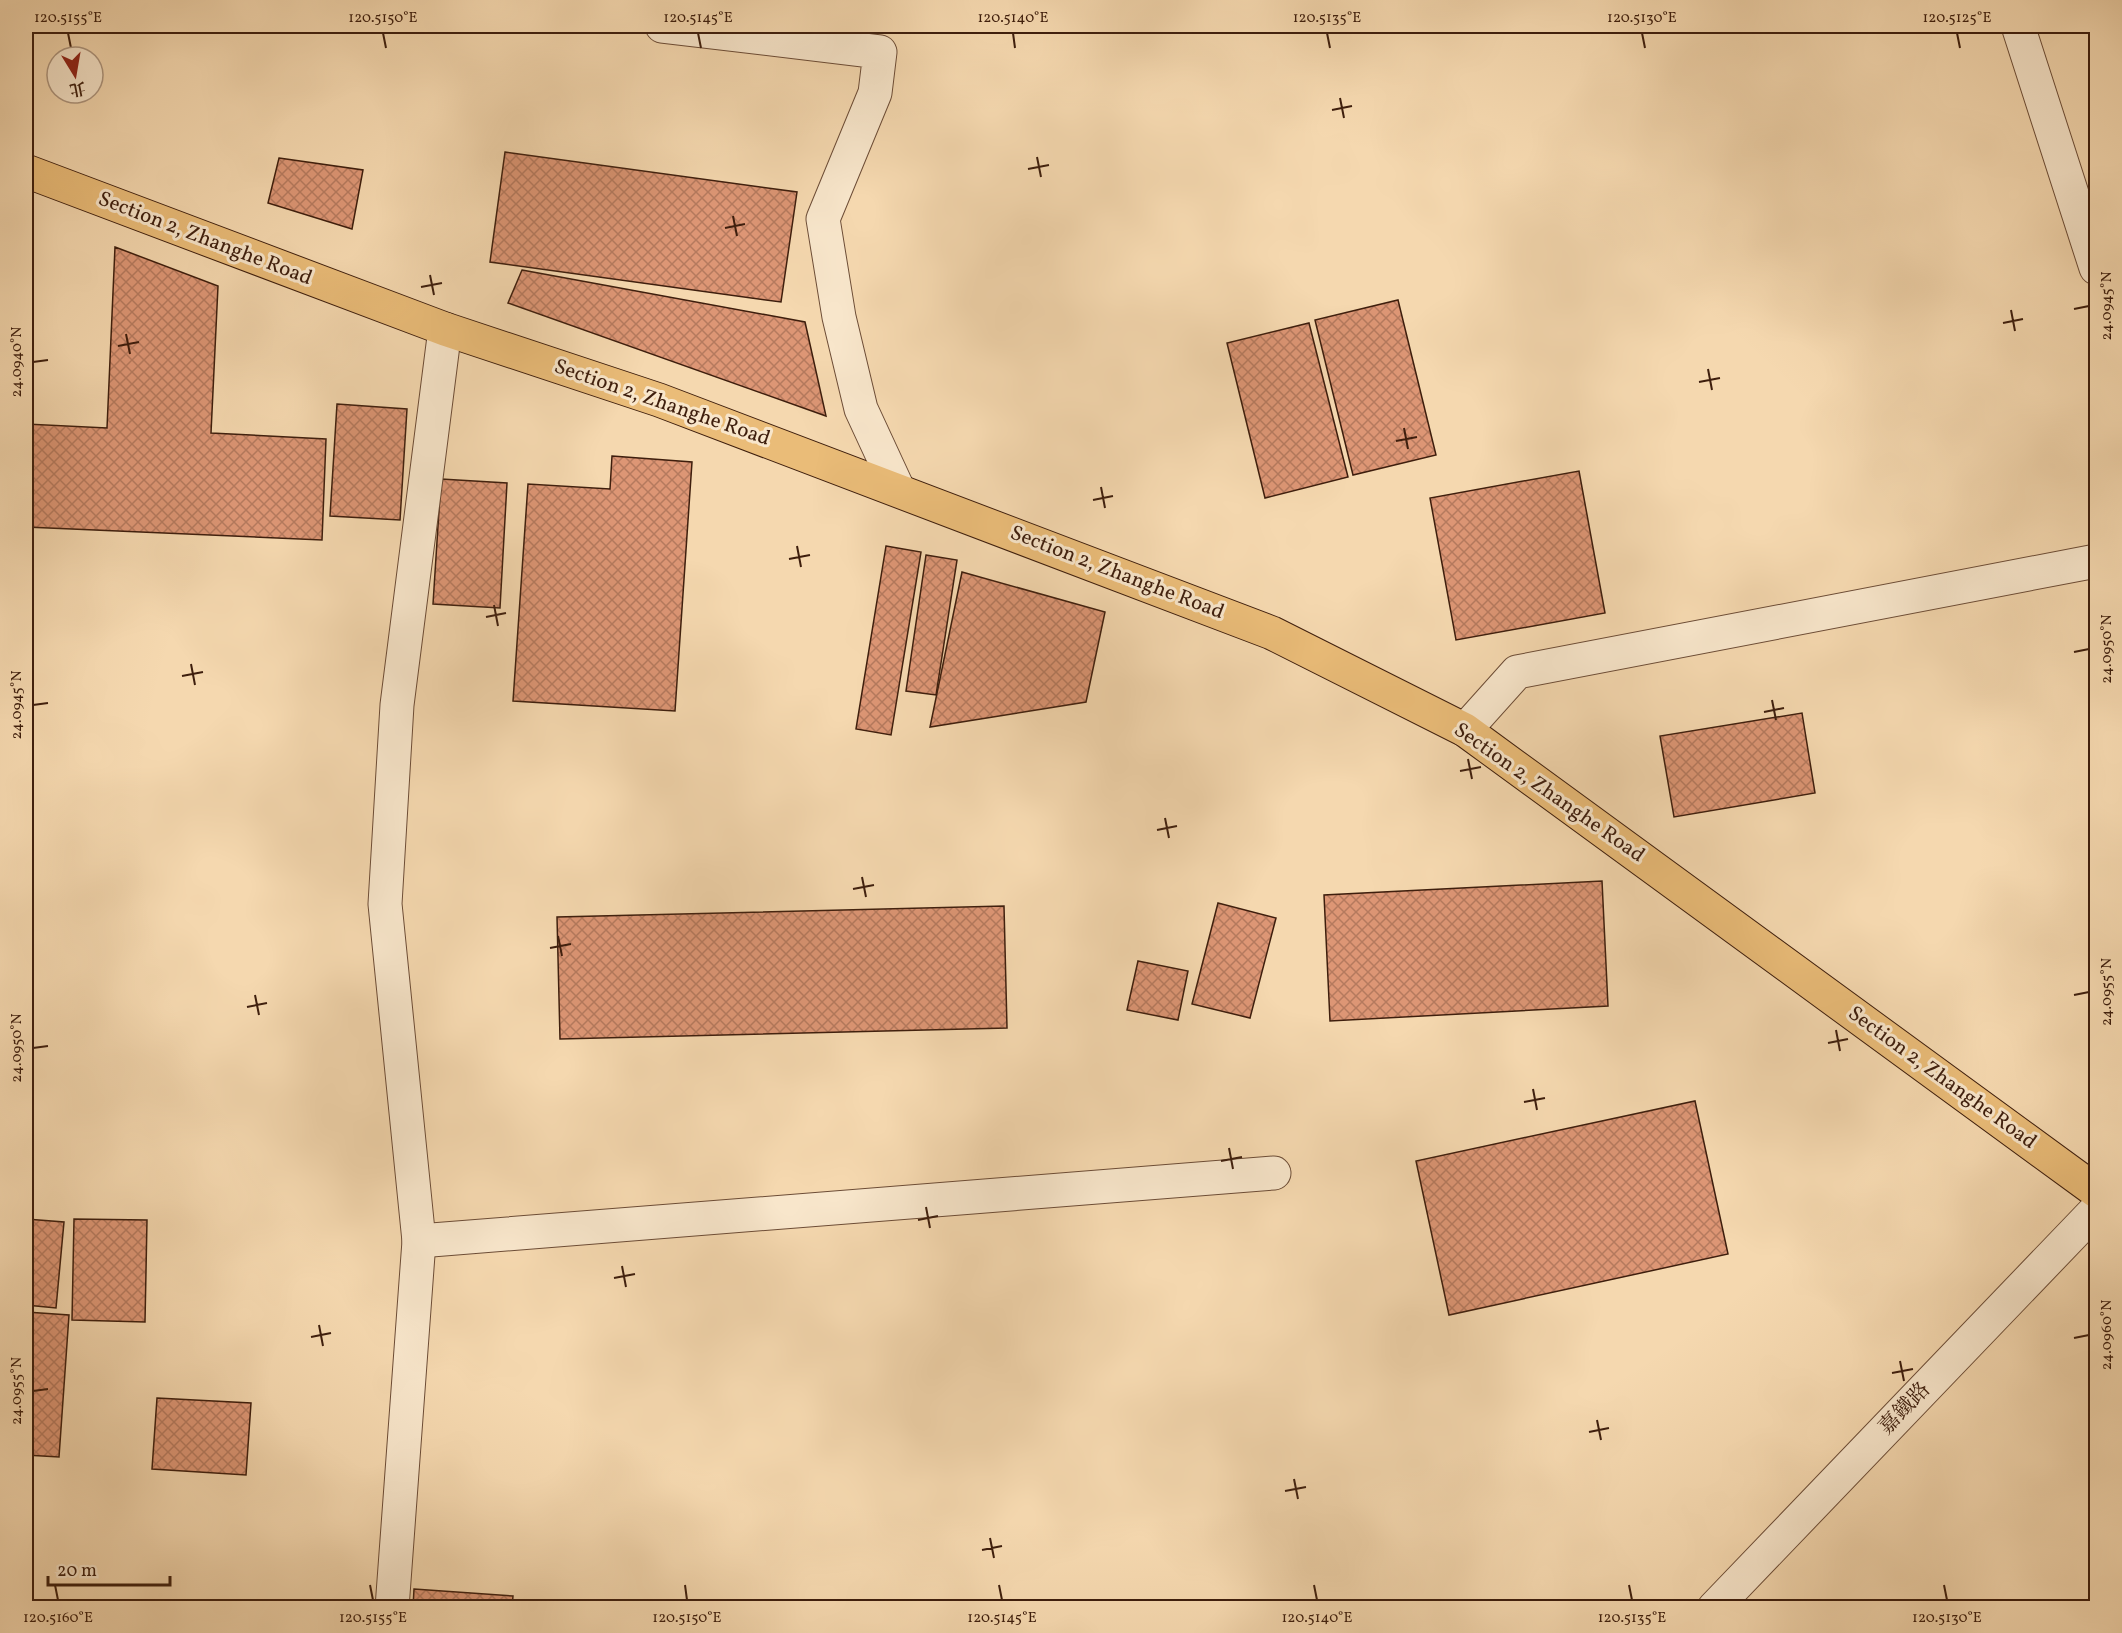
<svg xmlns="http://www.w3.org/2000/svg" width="2122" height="1633" font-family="Vollkorn,'Noto Serif TC',serif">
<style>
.building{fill:url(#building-cross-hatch);stroke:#3e1e0d;stroke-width:1.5}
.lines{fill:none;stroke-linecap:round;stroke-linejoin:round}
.minor-casing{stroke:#6c4c36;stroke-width:35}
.major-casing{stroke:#3e1e0d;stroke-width:35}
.minor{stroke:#f8e6cb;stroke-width:33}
.major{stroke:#eabc78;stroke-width:33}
.ticks{fill:none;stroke:#3e1e0d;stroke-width:2}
.labels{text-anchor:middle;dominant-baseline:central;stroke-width:6;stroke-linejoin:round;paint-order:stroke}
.street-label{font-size:21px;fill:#3e1e0d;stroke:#f8e6cb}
.neatline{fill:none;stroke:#3e1e0d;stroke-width:2}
.ticks-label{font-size:15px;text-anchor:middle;fill:#3e1e0d}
</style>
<defs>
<pattern id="building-cross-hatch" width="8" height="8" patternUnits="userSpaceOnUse" patternTransform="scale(1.5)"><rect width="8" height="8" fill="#dd9675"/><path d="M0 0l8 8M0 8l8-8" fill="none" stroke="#b57a5e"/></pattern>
</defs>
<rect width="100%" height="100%" fill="#f5d8af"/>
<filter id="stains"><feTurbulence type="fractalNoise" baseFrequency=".00333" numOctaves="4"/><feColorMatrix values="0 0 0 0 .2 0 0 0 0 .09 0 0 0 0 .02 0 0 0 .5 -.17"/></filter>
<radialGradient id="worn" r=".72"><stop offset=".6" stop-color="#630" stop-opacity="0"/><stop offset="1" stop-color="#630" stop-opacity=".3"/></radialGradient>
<!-- building -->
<g class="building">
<path d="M2089,26H2096V52Z"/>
<path d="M505,152L797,192L781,302L490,262Z"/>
<path d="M279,158L363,170L352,229L268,203Z"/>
<path d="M115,247L218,286L211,433L326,439L322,540L26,527V424L107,428Z"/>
<path d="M522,270L805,322L826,416L508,303Z"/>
<path d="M1398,300L1436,455L1353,475L1315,320Z"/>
<path d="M1309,323L1348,477L1265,498L1227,343Z"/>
<path d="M337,404L407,409L400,520L330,516Z"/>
<path d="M612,456L692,462L675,711L513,701L528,484L610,489Z"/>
<path d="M1579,471L1605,613L1456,640L1430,498Z"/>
<path d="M441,479L507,483L500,608L433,604Z"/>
<path d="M886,546L921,552L891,735L856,729Z"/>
<path d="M926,555L957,560L936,695L906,691Z"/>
<path d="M962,572L1105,612L1086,702L930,727Z"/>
<path d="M1802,713L1815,793L1674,817L1660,736Z"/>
<path d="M1602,881L1608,1006L1330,1021L1324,895Z"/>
<path d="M1218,903L1276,918L1250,1018L1192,1004Z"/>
<path d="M1004,906L1007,1028L560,1039L557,917Z"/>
<path d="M1138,961L1188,971L1178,1020L1127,1010Z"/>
<path d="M1695,1101L1728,1254L1449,1315L1416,1161Z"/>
<path d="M26,1219L64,1222L56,1308L26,1305Z"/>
<path d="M74,1219L147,1220L145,1322L72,1320Z"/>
<path d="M26,1312L69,1315L59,1457L26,1455Z"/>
<path d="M157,1398L251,1403L246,1475L152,1469Z"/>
<path d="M414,1589L513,1596L512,1608H413Z"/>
<path d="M120,1603L177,1608H120Z"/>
</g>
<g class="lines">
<!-- minor casing -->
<g class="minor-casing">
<g id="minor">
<path d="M662,26L880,52L875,93L823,219L839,317L861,409L898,489"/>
<path d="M2018,26L2096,268"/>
<path d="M1465,730L1517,672L2096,561"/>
<path d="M419,1241L1274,1173"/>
<path d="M392,1608L419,1241L385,904L397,705L445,329"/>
<path d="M1714,1608L2096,1210"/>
</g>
</g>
<!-- major casing -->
<g class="major-casing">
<path id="major" d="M26,171L445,329L659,400L1272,633L1465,730L2096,1191"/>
</g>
<!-- minor -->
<use href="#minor" class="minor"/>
<!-- major -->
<use href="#major" class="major"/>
</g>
<!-- ticks -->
<path class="ticks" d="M68,33L71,48M383,33L386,48M698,33L701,48M1013,33L1015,48M1327,33L1330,48M1642,33L1645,48M1957,33L1960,48M1340,98L1344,118M1332,110L1352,106M1037,157L1041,177M1028,169L1049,165M733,216L737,236M725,228L745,224M430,275L434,295M421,287L442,283M2074,309L2089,306M2011,310L2015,331M2003,323L2023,319M126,334L130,354M118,346L139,342M33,362L48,360M1708,369L1712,390M1699,382L1720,378M1404,428L1408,449M1396,441L1417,437M1101,487L1105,508M1093,500L1113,496M797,546L801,567M789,559L810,555M494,605L498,626M486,617L506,613M2074,652L2089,649M191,664L195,685M182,676L203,672M1772,700L1776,720M33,705L48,703M1764,712L1784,708M1468,759L1472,779M1460,771L1481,767M1165,818L1169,838M1157,830L1177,826M862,877L866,897M853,889L874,885M558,936L562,956M550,948L571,944M255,995L259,1015M2074,995L2089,992M247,1007L267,1003M1836,1030L1840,1051M1828,1043L1848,1039M33,1048L48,1046M1533,1089L1537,1110M1524,1102L1545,1098M1229,1148L1233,1169M1221,1161L1242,1157M926,1207L930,1228M918,1220L938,1216M622,1266L626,1287M614,1278L635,1274M319,1325L323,1346M311,1337L331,1333M2074,1338L2089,1335M1900,1361L1904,1381M1892,1373L1913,1369M33,1391L48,1389M1597,1420L1601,1440M1589,1432L1609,1428M1294,1479L1298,1499M1285,1491L1306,1487M990,1538L994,1558M982,1550L1002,1546M55,1585L58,1600M370,1585L373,1600M685,1585L687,1600M999,1585L1002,1600M1314,1585L1317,1600M1629,1585L1632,1600M1944,1585L1947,1600"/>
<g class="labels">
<!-- street labels -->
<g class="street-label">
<text transform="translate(205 239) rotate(21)">Section 2, Zhanghe Road</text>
<text transform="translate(662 403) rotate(19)">Section 2, Zhanghe Road</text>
<text transform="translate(1117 573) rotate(21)">Section 2, Zhanghe Road</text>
<text transform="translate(1549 793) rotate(35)">Section 2, Zhanghe Road</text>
<text transform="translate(1942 1078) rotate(36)">Section 2, Zhanghe Road</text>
<text transform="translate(1905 1409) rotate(-46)">嘉鐵路</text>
</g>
</g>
<!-- margin -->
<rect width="2122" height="1633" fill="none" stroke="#f5d8af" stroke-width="66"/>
<!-- north arrow -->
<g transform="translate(75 75) rotate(169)"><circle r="28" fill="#f8e6cb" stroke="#ae967f" stroke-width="1.5"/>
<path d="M0-4.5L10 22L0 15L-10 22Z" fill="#8f2418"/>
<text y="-9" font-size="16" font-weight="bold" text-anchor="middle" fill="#3e1e0d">北</text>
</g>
<!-- scale -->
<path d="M48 1576v9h122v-9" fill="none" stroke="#3e1e0d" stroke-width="3"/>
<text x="57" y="1576" font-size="18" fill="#3e1e0d" stroke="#f8e6cb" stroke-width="4.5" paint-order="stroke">20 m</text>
<rect x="33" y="33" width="2056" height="1567" class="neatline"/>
<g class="ticks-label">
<text x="68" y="22">120.5155°E</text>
<text x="383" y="22">120.5150°E</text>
<text x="698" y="22">120.5145°E</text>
<text x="1013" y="22">120.5140°E</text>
<text x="1327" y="22">120.5135°E</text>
<text x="1642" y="22">120.5130°E</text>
<text x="1957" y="22">120.5125°E</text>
<text transform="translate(2106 306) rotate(-90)" y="5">24.0945°N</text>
<text transform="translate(16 362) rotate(-90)" y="5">24.0940°N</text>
<text transform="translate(2106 649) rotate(-90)" y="5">24.0950°N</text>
<text transform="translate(16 705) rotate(-90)" y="5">24.0945°N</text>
<text transform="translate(2106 992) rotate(-90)" y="5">24.0955°N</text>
<text transform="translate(16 1048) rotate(-90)" y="5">24.0950°N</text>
<text transform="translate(2106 1335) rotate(-90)" y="5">24.0960°N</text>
<text transform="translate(16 1391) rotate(-90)" y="5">24.0955°N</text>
<text x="58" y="1622">120.5160°E</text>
<text x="373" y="1622">120.5155°E</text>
<text x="687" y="1622">120.5150°E</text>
<text x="1002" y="1622">120.5145°E</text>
<text x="1317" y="1622">120.5140°E</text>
<text x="1632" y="1622">120.5135°E</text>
<text x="1947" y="1622">120.5130°E</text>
</g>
<rect width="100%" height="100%" filter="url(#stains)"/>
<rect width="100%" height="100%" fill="url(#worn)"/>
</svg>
